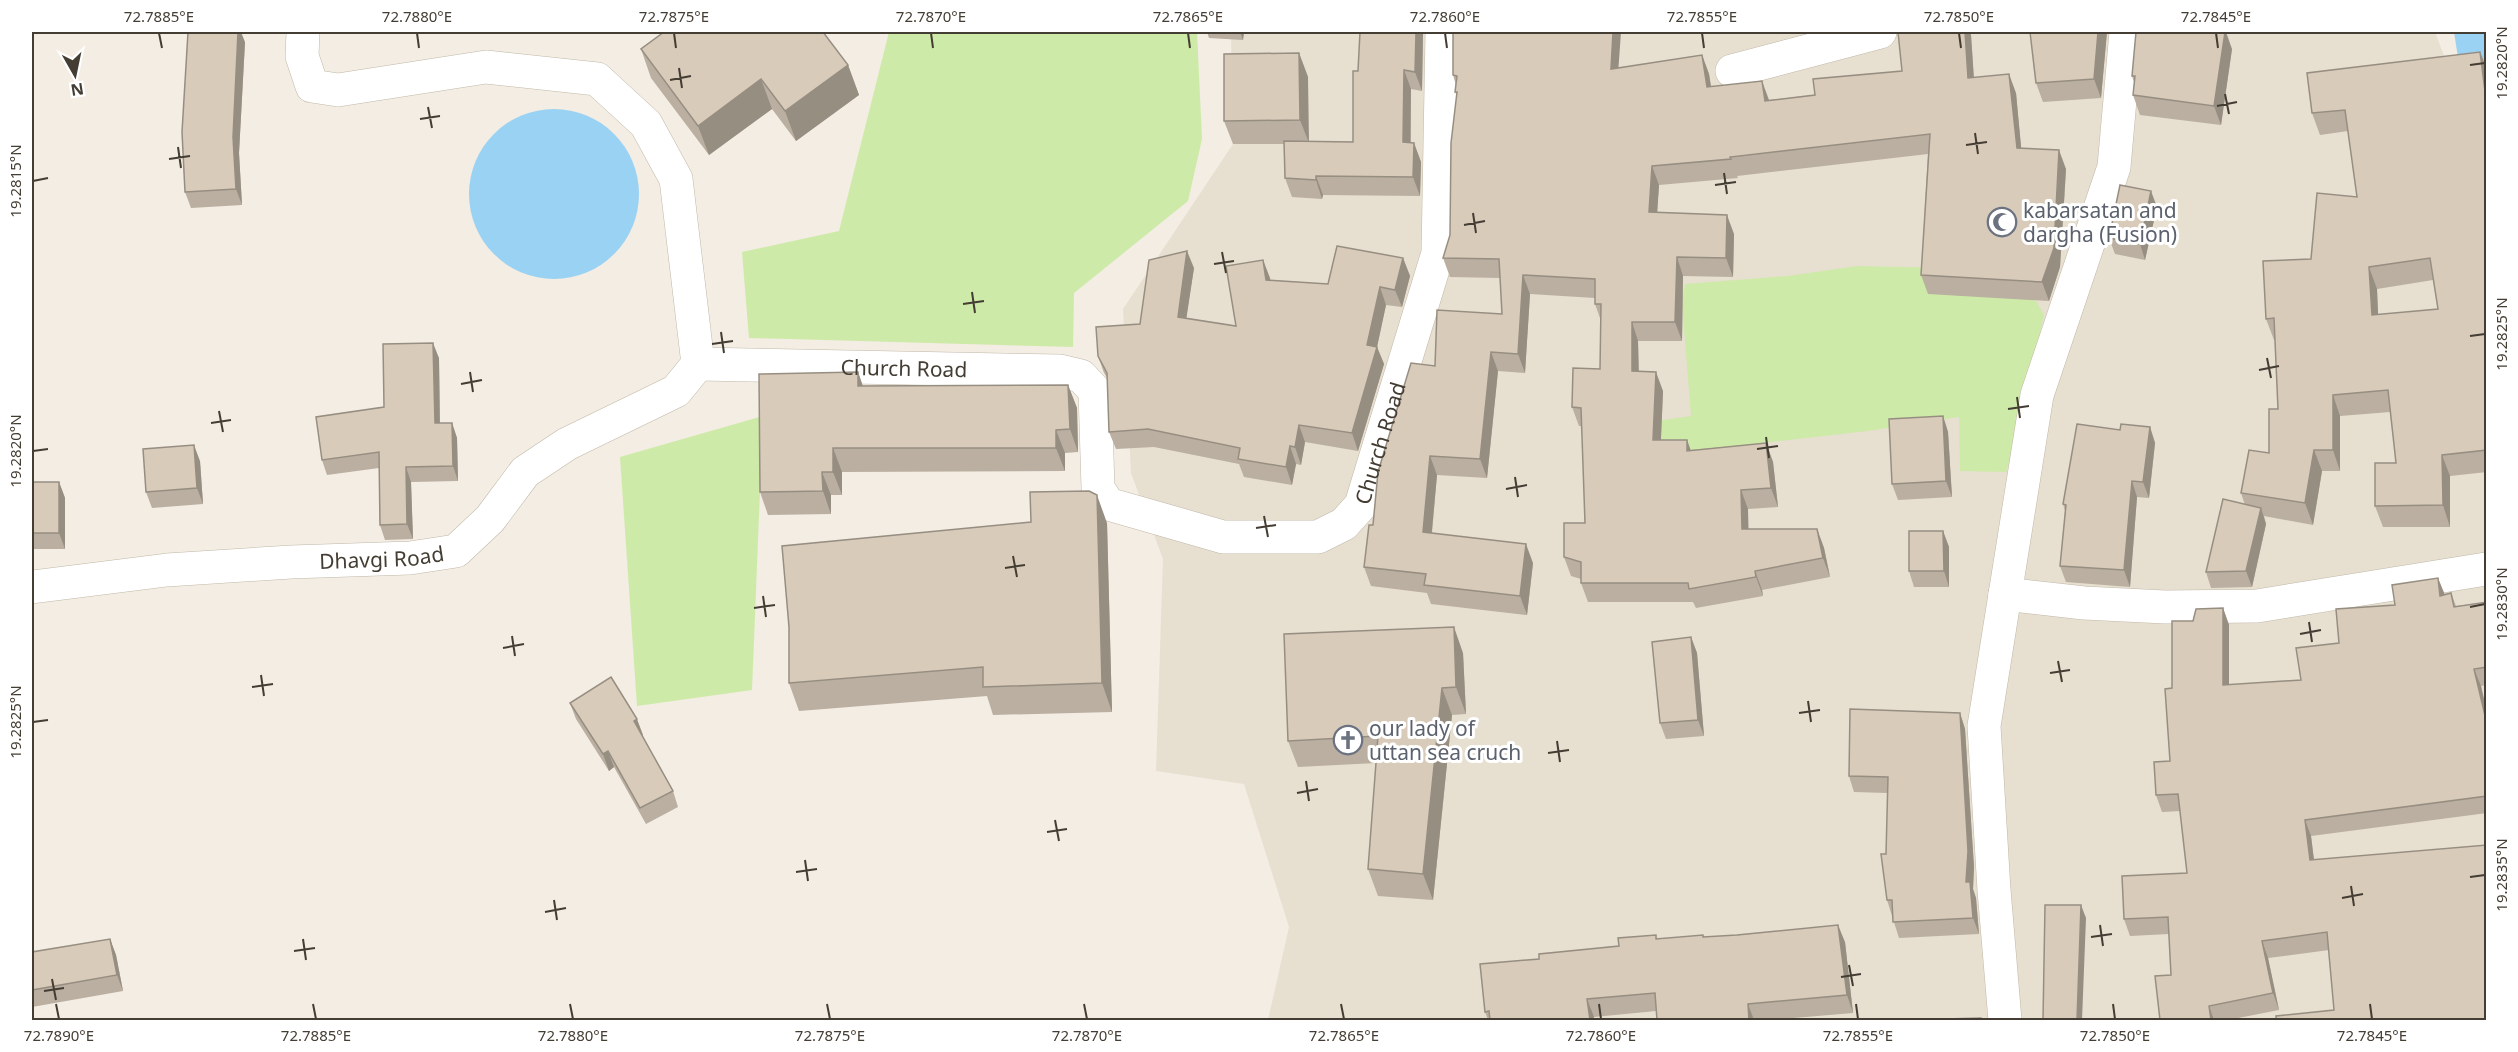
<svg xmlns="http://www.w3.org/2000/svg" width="2518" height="1052" font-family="'Noto Sans',sans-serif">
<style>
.residential{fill:#e7dfd0}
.green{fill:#ceeaa8}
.water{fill:#9ad2f4}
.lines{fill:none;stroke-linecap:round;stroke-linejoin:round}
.minor-casing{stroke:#c1b8a8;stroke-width:34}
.tertiary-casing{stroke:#c1b8a8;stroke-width:34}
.minor{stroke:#fff;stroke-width:33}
.tertiary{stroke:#fff;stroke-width:33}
.wall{fill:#baafa0;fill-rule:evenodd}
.shaded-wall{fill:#978e82}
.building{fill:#d8cbba;stroke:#978e82;stroke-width:1.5;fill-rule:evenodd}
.ticks{fill:none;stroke:#443d33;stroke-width:2}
.labels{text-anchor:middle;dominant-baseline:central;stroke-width:6;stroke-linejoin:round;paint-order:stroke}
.worship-label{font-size:21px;fill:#5b616d;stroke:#fff;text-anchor:start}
.street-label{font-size:21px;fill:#443d33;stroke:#fff}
.neatline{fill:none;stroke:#443d33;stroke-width:2}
.ticks-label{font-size:15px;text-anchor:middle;fill:#443d33}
</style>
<rect width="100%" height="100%" fill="#f3ede3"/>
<!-- residential -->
<path class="residential" d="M1231,32H2435L2486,167V1020H1268L1289,927L1244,784L1156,771L1163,559L1131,473L1123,309L1233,144Z"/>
<!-- green -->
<g class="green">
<path d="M889,32H1197L1202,139L1188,201L1074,293L1073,347L749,338L742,252L839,231Z"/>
<path d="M1857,266L1952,268L2026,283L2044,315L2016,439L2006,472L1960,471L1959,417L1868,431L1615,460V427L1691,416L1682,303L1685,284L1788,276Z"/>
<path d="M763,416L752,690L637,706L620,457Z"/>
</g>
<!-- water -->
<g class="water">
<path d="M2454,32H2486V138L2459,64Z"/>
<circle cx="554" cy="194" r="85"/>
</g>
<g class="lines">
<!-- minor casing -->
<g class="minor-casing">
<g id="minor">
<path d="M303,32L302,56L312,86L338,90L486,67L597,79L646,124L676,179L698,364"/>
<path d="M1732,71L1880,32"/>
<path id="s1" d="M698,364L1060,371L1081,376L1095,391L1098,488L1108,504L1223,537H1318L1344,524L1361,505L1438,253L1442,32"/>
<path id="s2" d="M32,587L167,570L291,562L410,558L456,551L490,519L525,472L567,444L676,391L698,364"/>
<path d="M2005,594L2084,603L2165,607L2257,606L2486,569"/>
</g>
</g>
<!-- tertiary casing -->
<g class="tertiary-casing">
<path id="tertiary" d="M2005,1020L1994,890L1984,726L2037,395L2114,167L2126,32"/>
</g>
<!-- minor -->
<use href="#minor" class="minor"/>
<!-- tertiary -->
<use href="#tertiary" class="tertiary"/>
</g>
<!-- wall -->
<g class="wall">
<path d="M1207,32H1244L1243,40L1209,38Z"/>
<path d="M1423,32L1422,91L1411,89V143H1414L1421,162L1420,196L1323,195L1322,199L1292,197L1285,178L1284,144H1233L1224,121L1299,53L1308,77V141L1353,142L1358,71Z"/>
<path d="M2030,32H2107L2101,98L2043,102L2036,83Z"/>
<path d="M1971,35L1974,78L2016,93L2021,148L2066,169L2060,267L2049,301L1928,294L1921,275L1928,154L1737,176L1738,178L1659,185L1657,213L1734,234L1733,277L1683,276L1682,341H1638L1639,371L1663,391L1661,440H1687L1690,450L1766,443L1773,462L1778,507L1748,509V529H1817L1824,548L1830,577L1762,590L1763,596L1696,608L1693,602H1588L1581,583V579L1571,576L1564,557L1585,523L1582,426H1579L1572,407L1600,369L1601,321L1595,304V298L1530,294L1525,373L1498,371L1487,478L1437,475L1432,533L1533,563L1527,615L1431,604L1427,593L1371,586L1364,567L1373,525L1435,366L1502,314L1500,278L1450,277L1443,258L1450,235L1457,96L1455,92L1456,85L1453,75L1619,68L1702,55L1709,74L1711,87L1769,100L1815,95L1902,71Z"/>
<path d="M245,42L239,153L242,205L191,208L185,192Z"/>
<path d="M641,49L848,65L859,95L796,141L772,109L709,155L651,78Z"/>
<path d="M2232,49L2221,125L2140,115L2133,95L2134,82L2132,76Z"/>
<path d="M2480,52L2487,69V472L2450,476V527H2383L2375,506L2396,463L2390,412L2340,416V471H2322L2313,525L2264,516L2266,524L2252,587L2211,588L2206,572L2245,505L2241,493L2269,453L2278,409L2275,340H2274L2266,319L2357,197L2348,131L2320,135L2312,113ZM2433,280L2438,309L2378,315L2377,289Z"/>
<path d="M2157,207L2145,260L2115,254L2109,238Z"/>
<path d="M1403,258L1410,276L1402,307L1386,305L1377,347L1384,364L1358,451L1305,442L1301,465L1296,464L1292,485L1244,477L1239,464L1154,447L1116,449L1109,432L1108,379L1104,373L1098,356L1140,324L1194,268L1186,318L1236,326L1263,260L1270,280L1328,284Z"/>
<path d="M439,358L440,423H452L457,438L458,481L411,482L413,539L385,540L380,525L379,468L327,475L322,460L384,407Z"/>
<path d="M858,372L863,386L1068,385L1077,408L1078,452L1065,453V471L842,472V495H831V514L768,515L760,492Z"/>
<path d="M1943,416L1948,432L1952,497L1898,500L1892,484Z"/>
<path d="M2150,427L2155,443L2149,498L2137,497L2130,587L2066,582L2060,566L2065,511L2063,504L2120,430Z"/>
<path d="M200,461L203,504L152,508L146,492Z"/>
<path d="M32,482H59L65,498V549H32Z"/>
<path d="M1107,523L1112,712L993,715L987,696L799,711L789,683Z"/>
<path d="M1943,531L1949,547V587H1914L1909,571Z"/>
<path d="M2451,593L2456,606L2487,602V685L2481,686L2487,713V813L2311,836L2314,860L2487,845L2334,1010L2329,950L2268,958L2279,1010L2228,1020H2160L2171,975L2169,934L2130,936L2124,919L2187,873L2180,811L2162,812L2156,795L2170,761L2172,688L2193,621L2223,608L2229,625V685L2301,680L2339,643L2395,605Z"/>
<path d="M1691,637L1697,653L1704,736L1666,739L1660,723Z"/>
<path d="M1463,653L1466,714L1452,715L1433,900L1378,896L1368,869L1376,763L1298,767L1288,741Z"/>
<path d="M570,703L643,735H642L673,791L678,807L646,824L614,767L609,771L576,719Z"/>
<path d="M1960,713L1965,729L1974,867L1973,889L1976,898L1979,934L1899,938L1887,900L1886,854L1888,793L1854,792L1849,776Z"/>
<path d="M1656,935L1657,939L1704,937L1845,942L1853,1013L1770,1020H1657L1656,1011L1594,1017V1020H1488L1485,1012L1539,959L1619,946Z"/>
<path d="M110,939L116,955L123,991L32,1007V952Z"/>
</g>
<!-- shaded-wall -->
<g class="shaded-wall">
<path d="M238,32H241L245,42L239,153L242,205L236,189L233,137Z"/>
<path d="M1240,32H1244L1243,40Z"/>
<path d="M1416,32H1423L1422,91L1415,72Z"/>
<path d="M1613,32H1621L1617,88L1611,69Z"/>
<path d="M1965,32H1970L1971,35L1975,97L1968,78Z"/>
<path d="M2098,32H2107L2101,98L2094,79Z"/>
<path d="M2220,32H2226L2232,49L2221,125L2214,106Z"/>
<path d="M2480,52L2487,69V107Z"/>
<path d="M1299,53L1308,77L1309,143L1300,120Z"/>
<path d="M1702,55L1709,74L1714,106L1707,87Z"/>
<path d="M848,65L859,95L796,141L785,111Z"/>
<path d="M1404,70L1411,89L1410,161L1403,142Z"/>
<path d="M2009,74L2016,93L2023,167L2017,148Z"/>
<path d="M761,79L772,109L709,155L698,126Z"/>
<path d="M1762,81L1769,100L1772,120L1765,101Z"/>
<path d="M1414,143L1421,162L1420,196L1413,177Z"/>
<path d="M2059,150L2066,169L2060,267L2049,301L2042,282Z"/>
<path d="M1652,166L1659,185L1656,231L1649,212Z"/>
<path d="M1316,176L1323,195L1322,199L1316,180Z"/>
<path d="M2151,191L2157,207L2145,260L2140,244Z"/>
<path d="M1727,215L1734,234L1733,277L1726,258Z"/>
<path d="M1187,251L1194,268L1184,334L1178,317Z"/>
<path d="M1677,257L1683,276L1682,341L1675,322Z"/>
<path d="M1403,258L1410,276L1402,307L1395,290Z"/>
<path d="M1263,260L1270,278L1273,297L1266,280Z"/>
<path d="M2369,267L2377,289L2379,336L2372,315Z"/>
<path d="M1523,275L1530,294L1525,373L1518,354Z"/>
<path d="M1380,287L1386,305L1377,347L1384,364L1358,451L1352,433L1367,345Z"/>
<path d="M1632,322L1638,341L1639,390L1632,371Z"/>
<path d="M433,343L439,358L440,438L435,423Z"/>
<path d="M1491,352L1498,371L1487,478L1480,459Z"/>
<path d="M858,372L866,396L858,386Z"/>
<path d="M1656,372L1663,391L1660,459L1653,440Z"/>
<path d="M1068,385L1077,408L1078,452L1070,429Z"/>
<path d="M2333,395L2340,416V471L2333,450Z"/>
<path d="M1943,416L1948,432L1952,497L1946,481Z"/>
<path d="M452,423L457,438L458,481L453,466Z"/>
<path d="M1299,425L1305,442L1301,465L1295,447Z"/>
<path d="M2150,427L2155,443L2149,498L2143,482Z"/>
<path d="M1056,430L1065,453V471L1056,448Z"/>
<path d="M1687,440L1694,459L1687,451Z"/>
<path d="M1766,443L1773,462L1778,507L1771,488Z"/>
<path d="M194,445L200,461L203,504L197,488Z"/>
<path d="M1290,446L1296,464L1292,485L1286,467Z"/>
<path d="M833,448L842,472V495L833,472Z"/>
<path d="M2314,450L2322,471L2313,525L2305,503Z"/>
<path d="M2442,455L2450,476V527L2443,505Z"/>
<path d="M1430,456L1437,475L1430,551L1423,532Z"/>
<path d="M406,467L411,482L413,539L407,524Z"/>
<path d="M822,472L831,495V514L823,491Z"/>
<path d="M2132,481L2137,497L2130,587L2124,570Z"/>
<path d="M59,482L65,498V549L59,533Z"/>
<path d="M1741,490L1748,509L1749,548L1742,529Z"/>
<path d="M1097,495L1107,523L1112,712L1102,683Z"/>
<path d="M2261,508L2266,524L2252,587L2246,571Z"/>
<path d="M1817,529L1824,548L1830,577L1823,558Z"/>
<path d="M1943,531L1949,547V587L1944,571Z"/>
<path d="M1526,544L1533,563L1527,615L1520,596Z"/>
<path d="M1755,571L1762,590L1763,596L1756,577Z"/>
<path d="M2438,578L2445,595L2440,596Z"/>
<path d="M2223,608L2229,625V702L2223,685Z"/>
<path d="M1454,627L1463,653L1466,714L1456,687Z"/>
<path d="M1691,637L1697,653L1704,736L1698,720Z"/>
<path d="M2474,669L2481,686L2487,713V724Z"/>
<path d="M1442,688L1452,715L1433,900L1423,874Z"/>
<path d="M1960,713L1965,729L1974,867L1973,889L1976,898L1979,934L1973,918L1966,882Z"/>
<path d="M637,719L643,735L640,737L634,721Z"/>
<path d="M608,751L614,767L609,771L603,754Z"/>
<path d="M2305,820L2311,836L2316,877L2310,860Z"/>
<path d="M2081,905L2086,918L2082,1020H2077Z"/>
<path d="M1838,925L1845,942L1853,1013L1847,995Z"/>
<path d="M110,939L116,955L123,991L117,975Z"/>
<path d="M2262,941L2268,958L2279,1010L2273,993Z"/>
<path d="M1587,999L1594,1017V1020H1590Z"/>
<path d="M1748,1004L1754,1020H1749Z"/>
<path d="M2209,1006L2214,1020H2211Z"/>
</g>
<!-- building -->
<g class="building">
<path d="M188,32H238L233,137L236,189L185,192L182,132Z"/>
<path d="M664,32H823L848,65L785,111L761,79L698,126L641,49Z"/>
<path d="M1360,32H1416L1415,72L1404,70L1403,142L1414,143L1413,177L1316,176V180L1285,178L1284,141L1353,142V71H1358Z"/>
<path d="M1453,32H1613L1611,69L1702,55L1707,87L1762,81L1765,101L1815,95L1813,79L1902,71L1898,32H1965L1968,78L2009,74L2017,148L2059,150L2054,248L2042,282L1921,275L1930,134L1730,157L1731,159L1652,166L1649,212L1727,215L1726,258L1677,257L1675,322H1632V371L1656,372L1653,440H1687V451L1766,443L1771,488L1741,490L1742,529H1817L1823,558L1755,571L1756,577L1689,589L1688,583H1581V562L1564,557V523H1585L1581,408L1572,407L1573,368L1600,369L1601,304H1595V279L1523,275L1518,354L1491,352L1480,459L1430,456L1423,532L1526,544L1520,596L1424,585L1426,574L1364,567L1369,525H1373L1378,472L1411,363L1435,366L1437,310L1502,314L1499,259L1443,258L1450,235L1451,143L1457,92H1455L1457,76L1453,75Z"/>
<path d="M2030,32H2098L2094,79L2036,83Z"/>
<path d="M2136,32H2225L2214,106L2133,95L2135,76H2132Z"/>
<path d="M2480,52L2487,107V277H2485L2487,287V450L2442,455L2443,505L2375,506V463H2396L2388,390L2333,395V450H2314L2305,503L2241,493L2249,450L2269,453V409H2278L2274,318L2266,319L2263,261L2311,259L2317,193L2357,197L2345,110L2312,113L2307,73ZM2430,258L2438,309L2372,315L2369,267Z"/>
<path d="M1299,53L1300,120L1224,121V54Z"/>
<path d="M2120,185L2151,191L2140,244L2109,238Z"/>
<path d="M1337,246L1403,258L1395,290L1380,287L1367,345L1377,347L1352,433L1299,425L1295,447L1290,446L1286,467L1238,459L1240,448L1148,429L1109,432L1107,373L1098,356L1096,327L1140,324L1149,260L1187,251L1178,317L1236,326L1226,266L1263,260L1266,280L1328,284Z"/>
<path d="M433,343L435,423H452L453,466L406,467L407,524L380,525L379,452L322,460L316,417L384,407L383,344Z"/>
<path d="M858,372V386L1068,385L1070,429L1056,430V448H833V472H822L823,491L760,492L759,374Z"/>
<path d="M1943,416L1946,481L1892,484L1889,419Z"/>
<path d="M2077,424L2120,430L2121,424L2150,427L2143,482L2132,481L2124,570L2060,566L2066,505L2063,504Z"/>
<path d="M194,445L197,488L146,492L143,449Z"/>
<rect x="32" y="482" width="27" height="51"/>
<path d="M1089,491L1097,495L1102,683L983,687V667L789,683V627L782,546L1031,522L1030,492Z"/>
<path d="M2223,499L2261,508L2246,571L2206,572Z"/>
<path d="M1909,531H1943L1944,571H1909Z"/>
<path d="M2438,578L2440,596L2451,593L2454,607L2487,602V667L2474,669L2487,724V796L2305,820L2310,860L2487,845V1020H2276V1016L2334,1010L2327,932L2262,941L2273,993L2209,1006L2211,1020H2160L2155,976L2171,975L2168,917L2124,919L2122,876L2187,873L2178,794L2156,795L2154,762L2170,761L2165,689L2172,688V621H2193L2196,609L2223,608V685L2301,680L2296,648L2339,643L2336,609L2395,605L2392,585Z"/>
<path d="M1454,627L1456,687L1442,688L1423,874L1368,869L1378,736L1288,741L1284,634Z"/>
<path d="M1691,637L1698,720L1660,723L1652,642Z"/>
<path d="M611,677L637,719L634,721L673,791L640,808L608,751L603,754L570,703Z"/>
<path d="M1850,709L1960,713L1968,851L1966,882H1970L1973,918L1893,922L1892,900H1887L1881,854H1886L1888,777L1849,776Z"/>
<path d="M2045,905H2081L2077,1020H2043Z"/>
<path d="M1838,925L1847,995L1748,1004L1749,1020H1657L1655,993L1587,999L1590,1020H1490L1489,1011L1485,1012L1480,964L1539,959V954L1619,946L1618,938L1656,935V939L1703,935V937L1737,935Z"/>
<path d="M110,939L117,975L32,990V952Z"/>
<path d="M1981,1018V1020H1908Z"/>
</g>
<!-- ticks -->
<path class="ticks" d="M159,33L162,48M417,33L419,48M674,33L676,48M931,33L933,48M1188,33L1190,48M1445,33L1447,48M1702,33L1704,48M1959,33L1961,48M2216,33L2218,48M2470,65L2485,63M679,68L682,88M670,80L691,76M2225,94L2229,114M2217,106L2237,102M428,107L432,128M420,119L440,116M1975,133L1978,154M1966,145L1987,142M178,147L181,168M169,159L190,156M1724,173L1727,194M33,181L48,178M1715,185L1736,182M1473,213L1476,233M1464,225L1485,221M1222,252L1226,273M1214,264L1234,261M972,292L975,313M963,304L984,301M721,332L724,353M2470,336L2485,334M712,344L733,341M2267,358L2271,378M2259,370L2279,366M470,372L473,392M461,384L482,380M2017,397L2020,418M2008,409L2029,406M219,411L223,432M211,423L231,420M1766,437L1769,458M1757,449L1778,446M33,451L48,449M1515,477L1518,497M1506,489L1527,485M1264,516L1268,537M1256,528L1276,525M1013,556L1017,577M1005,568L1025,565M763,596L766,617M2470,607L2485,604M754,608L775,605M2309,622L2312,642M2300,634L2321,630M512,636L515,656M503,648L524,644M2058,661L2062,682M2050,673L2070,670M261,675L264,696M252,687L273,684M1808,701L1811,722M1799,713L1820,710M33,722L48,720M1557,741L1560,762M1548,753L1569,750M1306,781L1309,801M1297,793L1318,789M1055,820L1059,841M1047,832L1067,829M805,860L808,881M796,872L817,869M2470,877L2485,875M2351,886L2354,906M2342,898L2363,894M554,900L557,920M545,912L566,908M2100,925L2103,946M2091,937L2112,934M303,939L306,960M294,951L315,948M1849,965L1853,986M1841,977L1861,974M52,979L56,1000M44,991L64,988M56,1004L59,1019M313,1004L316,1019M570,1004L573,1019M827,1004L830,1019M1084,1004L1087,1019M1341,1004L1344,1019M1599,1004L1601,1019M1856,1004L1858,1019M2113,1004L2115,1019M2370,1004L2372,1019"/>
<!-- icons -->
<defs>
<g id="mosque-ring" transform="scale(1.5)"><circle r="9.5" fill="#fff" stroke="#6b7280" stroke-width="1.5"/><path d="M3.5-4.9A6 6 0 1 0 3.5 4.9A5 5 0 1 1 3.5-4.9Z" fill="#6b7280"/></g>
<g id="church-ring" transform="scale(1.5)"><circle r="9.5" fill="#fff" stroke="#6b7280" stroke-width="1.5"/><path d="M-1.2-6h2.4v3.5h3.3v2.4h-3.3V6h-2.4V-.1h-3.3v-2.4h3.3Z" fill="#6b7280"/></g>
</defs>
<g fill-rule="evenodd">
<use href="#mosque-ring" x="2002" y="222"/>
<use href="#church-ring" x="1348" y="740"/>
</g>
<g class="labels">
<!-- worship labels -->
<g class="worship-label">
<text x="2023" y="210">kabarsatan and<tspan x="2023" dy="24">dargha (Fusion)</tspan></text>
<text x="1369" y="728">our lady of<tspan x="1369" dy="24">uttan sea cruch</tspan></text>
</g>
<!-- street labels -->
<g class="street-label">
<text stroke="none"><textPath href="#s1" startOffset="206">Church Road</textPath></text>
<text stroke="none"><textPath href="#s1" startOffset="854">Church Road</textPath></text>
<text stroke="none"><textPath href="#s2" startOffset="351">Dhavgi Road</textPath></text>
</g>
</g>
<!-- border -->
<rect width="2518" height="1052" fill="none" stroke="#ffffff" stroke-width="66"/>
<!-- north arrow -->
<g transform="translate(75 75) rotate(171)" stroke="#ffffff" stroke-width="4.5" paint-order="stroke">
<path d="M0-4.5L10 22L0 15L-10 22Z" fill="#443d33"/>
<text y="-9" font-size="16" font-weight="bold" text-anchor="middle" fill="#443d33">N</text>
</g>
<rect x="33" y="33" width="2452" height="986" class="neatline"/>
<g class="ticks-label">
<text x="159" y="22">72.7885°E</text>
<text x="417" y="22">72.7880°E</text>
<text x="674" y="22">72.7875°E</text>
<text x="931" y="22">72.7870°E</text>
<text x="1188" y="22">72.7865°E</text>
<text x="1445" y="22">72.7860°E</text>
<text x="1702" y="22">72.7855°E</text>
<text x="1959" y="22">72.7850°E</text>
<text x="2216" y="22">72.7845°E</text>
<text transform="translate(2502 63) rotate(-90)" y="5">19.2820°N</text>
<text transform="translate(16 181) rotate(-90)" y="5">19.2815°N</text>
<text transform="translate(2502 334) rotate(-90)" y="5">19.2825°N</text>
<text transform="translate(16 451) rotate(-90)" y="5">19.2820°N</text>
<text transform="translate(2502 604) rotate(-90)" y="5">19.2830°N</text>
<text transform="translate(16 722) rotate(-90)" y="5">19.2825°N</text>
<text transform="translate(2502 875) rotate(-90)" y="5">19.2835°N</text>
<text x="59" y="1041">72.7890°E</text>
<text x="316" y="1041">72.7885°E</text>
<text x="573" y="1041">72.7880°E</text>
<text x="830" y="1041">72.7875°E</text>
<text x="1087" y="1041">72.7870°E</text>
<text x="1344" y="1041">72.7865°E</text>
<text x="1601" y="1041">72.7860°E</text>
<text x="1858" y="1041">72.7855°E</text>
<text x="2115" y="1041">72.7850°E</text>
<text x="2372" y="1041">72.7845°E</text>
</g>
</svg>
